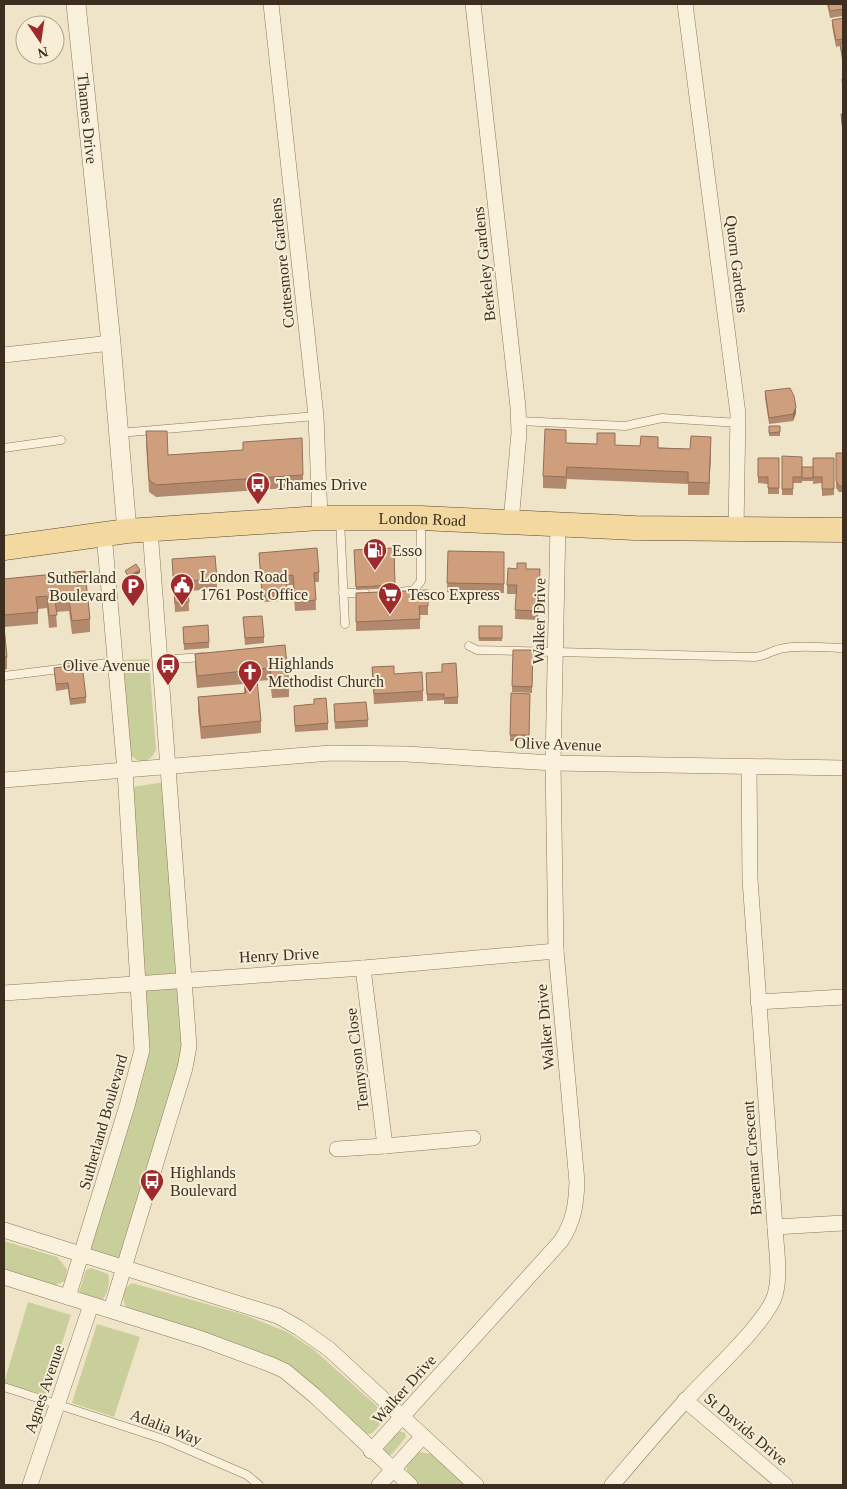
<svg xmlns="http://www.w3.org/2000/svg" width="847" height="1489" font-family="Georgia,serif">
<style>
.green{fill:#c9cf9b}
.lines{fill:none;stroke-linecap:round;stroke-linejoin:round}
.service-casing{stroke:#8d765c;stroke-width:9}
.minor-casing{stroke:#8d765c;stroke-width:16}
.tertiary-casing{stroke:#8d765c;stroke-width:20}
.primary-casing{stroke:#5b4430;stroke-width:25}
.service{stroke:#faf1dc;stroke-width:8}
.minor{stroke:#faf1dc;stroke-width:15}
.tertiary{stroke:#faf1dc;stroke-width:19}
.primary{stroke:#f3d9a0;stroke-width:24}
.wall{fill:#b2896c}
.shaded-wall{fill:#916f58}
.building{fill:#cf9f7d;stroke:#916f58}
.labels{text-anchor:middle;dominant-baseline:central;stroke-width:4;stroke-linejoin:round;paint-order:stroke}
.street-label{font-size:16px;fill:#3d2e20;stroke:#f7eed8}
.poi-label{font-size:16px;fill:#3d2e20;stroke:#f7eed8;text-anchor:start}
</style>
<rect width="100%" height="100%" fill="#f0e4c8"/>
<!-- green -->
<g class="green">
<path d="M149,659L156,750C149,766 135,764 128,750L120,660Z"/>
<path d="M165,782L187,1046L122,1267L83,1255L139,1069L132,787Z"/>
<path d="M4,1241L57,1257L67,1269L65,1281L51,1287L4,1272Z"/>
<path d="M91,1268L108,1274C111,1283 107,1297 99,1303L81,1296L79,1292L86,1270Z"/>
<path d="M132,1283L245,1315L287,1332L313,1349L379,1408C383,1421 381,1425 371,1434L360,1433L293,1371L130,1312C121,1301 120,1291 132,1283Z"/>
<path d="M28,1302L71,1315L45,1395L4,1383Z"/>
<path d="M97,1324L140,1337L114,1417L72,1403Z"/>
<path d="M399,1431L405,1433L406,1437L392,1454L388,1456L383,1453L384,1449Z"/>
<path d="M420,1452L431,1454L465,1485H419L408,1474L406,1465L412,1457Z"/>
</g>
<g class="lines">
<!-- service casing -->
<g class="service-casing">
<g id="service">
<path d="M519,421L625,426L662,418L739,423"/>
<path d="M119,433L316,416"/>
<path d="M4,448L61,440"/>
<path d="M340,520L345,624"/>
<path d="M401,592L414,590L421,581V520"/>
<path d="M343,593H365"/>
<path d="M469,646L477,650L755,657C765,656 771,651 780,649C799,644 824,648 843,648"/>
<path d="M160,660L203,657"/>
<path d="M4,676L115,662"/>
<path d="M4,1387L166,1440L247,1475L259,1485"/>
</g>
</g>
<!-- minor casing -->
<g class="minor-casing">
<g id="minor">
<path d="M271,4L316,416L320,518"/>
<path d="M473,4L518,407L519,433L511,522"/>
<path d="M685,4L738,414L736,530"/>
<path d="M4,355L111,343"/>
<path d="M4,780L331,753L406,754L553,763L843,768"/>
<path d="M363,968L385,1146L473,1138"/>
<path d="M4,993L363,968L556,951"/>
<path d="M758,1002L843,997"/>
<path d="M337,1149L385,1146"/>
<path d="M775,1227L843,1223"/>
<path d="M4,1230L278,1316L299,1328L329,1349L476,1485"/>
<path d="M4,1277L202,1339L272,1365L285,1371L315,1396L410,1485"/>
<path d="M68,1297L127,1106L142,1050L125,771L104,534"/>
<path d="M111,1310L185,1068L189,1046L150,529"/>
<path d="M685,1400L785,1485"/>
<path d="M371,1451L561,1241C574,1221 576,1205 577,1182L556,951L553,763L558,524"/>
<path d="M30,1485L91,1305"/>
<path d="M379,1485L423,1436"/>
<path d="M612,1485C637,1456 661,1427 687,1399C708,1376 767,1322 775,1295C781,1275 776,1248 775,1227L750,879L749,767"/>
</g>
</g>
<!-- tertiary casing -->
<g class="tertiary-casing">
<g id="tertiary">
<path id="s1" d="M76,4L111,343L127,531"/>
</g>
</g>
<!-- primary casing -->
<g class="primary-casing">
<g id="primary">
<path id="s2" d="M4,548L127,531L320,518H421L635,528L843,530"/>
</g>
</g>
<!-- service -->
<use href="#service" class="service"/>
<!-- minor -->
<use href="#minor" class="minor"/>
<!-- tertiary -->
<use href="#tertiary" class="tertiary"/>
<!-- primary -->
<use href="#primary" class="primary"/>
</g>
<!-- wall -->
<g class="wall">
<path d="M827,4H843V16L830,18Z"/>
<path d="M843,18V67L840,46L836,47L832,26V20Z"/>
<path d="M841,114H843V136L841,120Z"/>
<path d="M765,391L796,413L793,421L769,424L765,398Z"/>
<rect x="769" y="426" width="11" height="10"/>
<path d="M146,431L168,455L243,450V442L303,475V487L156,497L149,492L146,443Z"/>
<path d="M566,443L690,449H711L709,495H688V484L567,479L566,489L543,488V476Z"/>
<path d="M836,453H843V492H839L836,488Z"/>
<path d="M782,456L802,472L834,458V495L822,496V483L813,484V481H802V483H793V495H782Z"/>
<path d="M758,458H779V494H768V484L758,483Z"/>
<path d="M394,548L395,588L356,590L354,550Z"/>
<path d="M448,551L504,552V593L447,592Z"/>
<path d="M259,553L319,572V582H315L316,610L295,611L293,585H287V601L262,602Z"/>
<path d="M172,559L217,579V589L188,591L189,611L175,612Z"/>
<path d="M526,569L540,579L538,620L515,619L516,594H507V585Z"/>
<path d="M85,571L90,619V632L72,634L69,611L56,612L57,627L49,628L47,608L38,609V624L4,627V579Z"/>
<path d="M428,590V615H420V629L356,631V593Z"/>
<path d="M243,617L264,637V643L245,645Z"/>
<rect x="479" y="626" width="23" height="15"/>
<path d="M4,627L7,657V669L4,670Z"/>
<path d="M183,627L209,642V648L184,650Z"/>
<path d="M285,645L289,685V697L272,698L270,680L257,681L261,721V733L201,739L198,710V697L244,693V684L197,688L195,666V654Z"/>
<path d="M533,650L532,693L512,692V686Z"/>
<path d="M372,667L394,674L423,691V701L374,704Z"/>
<path d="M54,668L86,697V703L70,705L68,689L56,691Z"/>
<path d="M426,673L458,697V704H444V700L427,701Z"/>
<path d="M511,693L530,694L529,741H510Z"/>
<path d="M294,706L328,723V730L295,732Z"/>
<path d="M334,710L368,720V727L335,729Z"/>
</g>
<!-- shaded-wall -->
<g class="shaded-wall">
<path d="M796,407V413L793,421V414Z"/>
<path d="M711,437V449L709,495V483Z"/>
<path d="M140,570V573L128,579V576Z"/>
</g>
<!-- building -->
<g class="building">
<path d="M828,4H843V9L830,11Z"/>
<path d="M843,18V39L836,40L832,20Z"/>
<path d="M843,43V60L840,44Z"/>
<path d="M842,79H843V89Z"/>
<path d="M841,114H843V129Z"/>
<path d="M790,388L794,396L796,407L793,414L769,418L765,391Z"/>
<path d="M769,426H780V432L769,433Z"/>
<path d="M545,429L566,430V443L597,444V433H615V445L640,446L641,436L658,437V448L690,449L691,436L711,437L709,483L688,482V472L567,467L566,477L543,476Z"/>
<path d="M146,431H167L168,455L243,450V442L302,438L303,475L156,485L149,480Z"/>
<path d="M836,453H843V486H839L836,481Z"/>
<path d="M782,456L802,457V477H793V489H782Z"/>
<path d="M758,458H779V488H768V477H758Z"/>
<path d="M813,458H834V489H822V477H813Z"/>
<rect x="802" y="467" width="11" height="11"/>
<path d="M317,548L319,572L314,573L316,600L295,602L293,575L286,576L287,591L262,593L259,553Z"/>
<path d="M394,548L395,585L356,587L354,550Z"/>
<path d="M448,551L504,552V584L447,583Z"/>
<path d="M215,556L217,579L187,581L189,602L175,603L172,559Z"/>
<path d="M517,563H526V569H540L538,611L515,610L517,585H507L508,568L517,569Z"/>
<path d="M136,564L140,570L128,576L125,571Z"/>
<path d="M85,571L90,619L72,621L69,599L55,600L57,615L49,616L47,596L36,597L38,612L4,615V579Z"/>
<path d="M428,590V606H419L420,619L356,622V593Z"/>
<path d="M262,616L264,637L245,638L243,617Z"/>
<path d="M208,625L209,642L184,644L183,627Z"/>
<rect x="479" y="626" width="23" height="12"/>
<path d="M4,627L7,657H4Z"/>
<path d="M285,645L289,685L272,686L270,668L256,669L261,721L201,727L198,697L246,693L244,671L197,676L195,654Z"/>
<path d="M513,650H533L532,687L512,686Z"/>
<path d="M456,663L458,697L444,698V694H427L426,673L442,672V664Z"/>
<path d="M82,664L86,697L70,699L68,683L56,684L54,668Z"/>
<path d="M394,666V674L422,672L423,691L374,694L372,667Z"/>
<path d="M511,693L530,694L529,735H510Z"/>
<path d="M326,698L328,723L295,726L294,706L314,704V699Z"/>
<path d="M366,702L368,720L335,722L334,704Z"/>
</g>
<!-- icons -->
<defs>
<g id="bus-pin" transform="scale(1.25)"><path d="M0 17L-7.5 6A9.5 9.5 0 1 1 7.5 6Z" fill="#9e2a2b" stroke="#f7eed8"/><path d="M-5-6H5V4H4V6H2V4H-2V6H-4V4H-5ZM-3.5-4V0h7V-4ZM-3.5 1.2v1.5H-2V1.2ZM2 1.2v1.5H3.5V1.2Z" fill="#fff"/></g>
<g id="fuel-pin" transform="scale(1.25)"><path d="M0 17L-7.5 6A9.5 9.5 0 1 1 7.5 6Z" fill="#9e2a2b" stroke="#f7eed8"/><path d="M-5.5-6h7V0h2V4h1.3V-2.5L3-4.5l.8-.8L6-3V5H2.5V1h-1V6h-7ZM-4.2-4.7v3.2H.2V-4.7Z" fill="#fff"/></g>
<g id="civic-pin" transform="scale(1.25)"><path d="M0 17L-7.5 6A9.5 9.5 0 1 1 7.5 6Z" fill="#9e2a2b" stroke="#f7eed8"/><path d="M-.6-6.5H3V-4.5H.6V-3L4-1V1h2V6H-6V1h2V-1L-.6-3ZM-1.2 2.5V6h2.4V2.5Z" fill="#fff"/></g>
<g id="parking-pin" transform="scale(1.25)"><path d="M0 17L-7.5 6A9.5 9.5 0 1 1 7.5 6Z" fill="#9e2a2b" stroke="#f7eed8"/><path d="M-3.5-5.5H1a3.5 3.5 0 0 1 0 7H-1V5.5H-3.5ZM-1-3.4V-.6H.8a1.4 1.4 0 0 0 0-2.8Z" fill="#fff"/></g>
<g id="supermarket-pin" transform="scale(1.25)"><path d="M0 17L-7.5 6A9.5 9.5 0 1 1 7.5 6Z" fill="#9e2a2b" stroke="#f7eed8"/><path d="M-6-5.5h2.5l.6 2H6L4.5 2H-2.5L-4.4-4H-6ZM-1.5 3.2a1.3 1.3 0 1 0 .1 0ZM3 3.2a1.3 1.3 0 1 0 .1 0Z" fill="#fff"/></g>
<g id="church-pin" transform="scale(1.25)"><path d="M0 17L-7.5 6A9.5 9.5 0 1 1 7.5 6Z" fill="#9e2a2b" stroke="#f7eed8"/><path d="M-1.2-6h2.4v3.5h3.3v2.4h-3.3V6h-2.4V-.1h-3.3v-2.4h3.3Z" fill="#fff"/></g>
</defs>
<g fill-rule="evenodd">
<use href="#bus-pin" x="258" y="484"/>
<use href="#fuel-pin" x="375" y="550"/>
<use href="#civic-pin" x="182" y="585"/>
<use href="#parking-pin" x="133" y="586"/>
<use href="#supermarket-pin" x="390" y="594"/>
<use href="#bus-pin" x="168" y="665"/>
<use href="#church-pin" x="250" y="672"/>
<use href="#bus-pin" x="152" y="1181"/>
</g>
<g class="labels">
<!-- street labels -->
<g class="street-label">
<text stroke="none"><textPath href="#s1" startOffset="115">Thames Drive</textPath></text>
<text transform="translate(282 263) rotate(-96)">Cottesmore Gardens</text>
<text transform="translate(484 264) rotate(-96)">Berkeley Gardens</text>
<text transform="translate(737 264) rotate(83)">Quorn Gardens</text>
<text stroke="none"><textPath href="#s2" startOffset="420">London Road</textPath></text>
<text transform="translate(539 621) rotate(-89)">Walker Drive</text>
<text transform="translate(558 744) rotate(2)">Olive Avenue</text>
<text transform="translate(279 955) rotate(-3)">Henry Drive</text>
<text transform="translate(545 1027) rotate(-95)">Walker Drive</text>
<text transform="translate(357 1059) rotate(-97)">Tennyson Close</text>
<text transform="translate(103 1122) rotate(-74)">Sutherland Boulevard</text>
<text transform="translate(752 1158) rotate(-94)">Braemar Crescent</text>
<text transform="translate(44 1389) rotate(-71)">Agnes Avenue</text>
<text transform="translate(404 1389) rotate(-48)">Walker Drive</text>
<text transform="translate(166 1427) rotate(21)">Adalia Way</text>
<text transform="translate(746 1429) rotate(40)">St Davids Drive</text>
</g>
<!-- poi labels -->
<g class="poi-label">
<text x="276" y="484">Thames Drive</text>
<text x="392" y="550">Esso</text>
<text x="200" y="576">London Road<tspan x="200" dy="18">1761 Post Office</tspan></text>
<text x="116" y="577" text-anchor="end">Sutherland<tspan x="116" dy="18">Boulevard</tspan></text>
<text x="408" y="594">Tesco Express</text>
<text x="268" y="663">Highlands<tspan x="268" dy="18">Methodist Church</tspan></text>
<text x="150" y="665" text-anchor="end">Olive Avenue</text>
<text x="170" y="1172">Highlands<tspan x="170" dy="18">Boulevard</tspan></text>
</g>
</g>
<!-- border -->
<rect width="847" height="1489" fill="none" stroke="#3d2e20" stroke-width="10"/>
<!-- north arrow -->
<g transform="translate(40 40) rotate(167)"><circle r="24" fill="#f7eed8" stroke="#ada18e"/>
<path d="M0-4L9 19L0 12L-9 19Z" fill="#9e2a2b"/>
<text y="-8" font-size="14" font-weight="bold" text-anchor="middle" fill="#3d2e20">N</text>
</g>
</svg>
